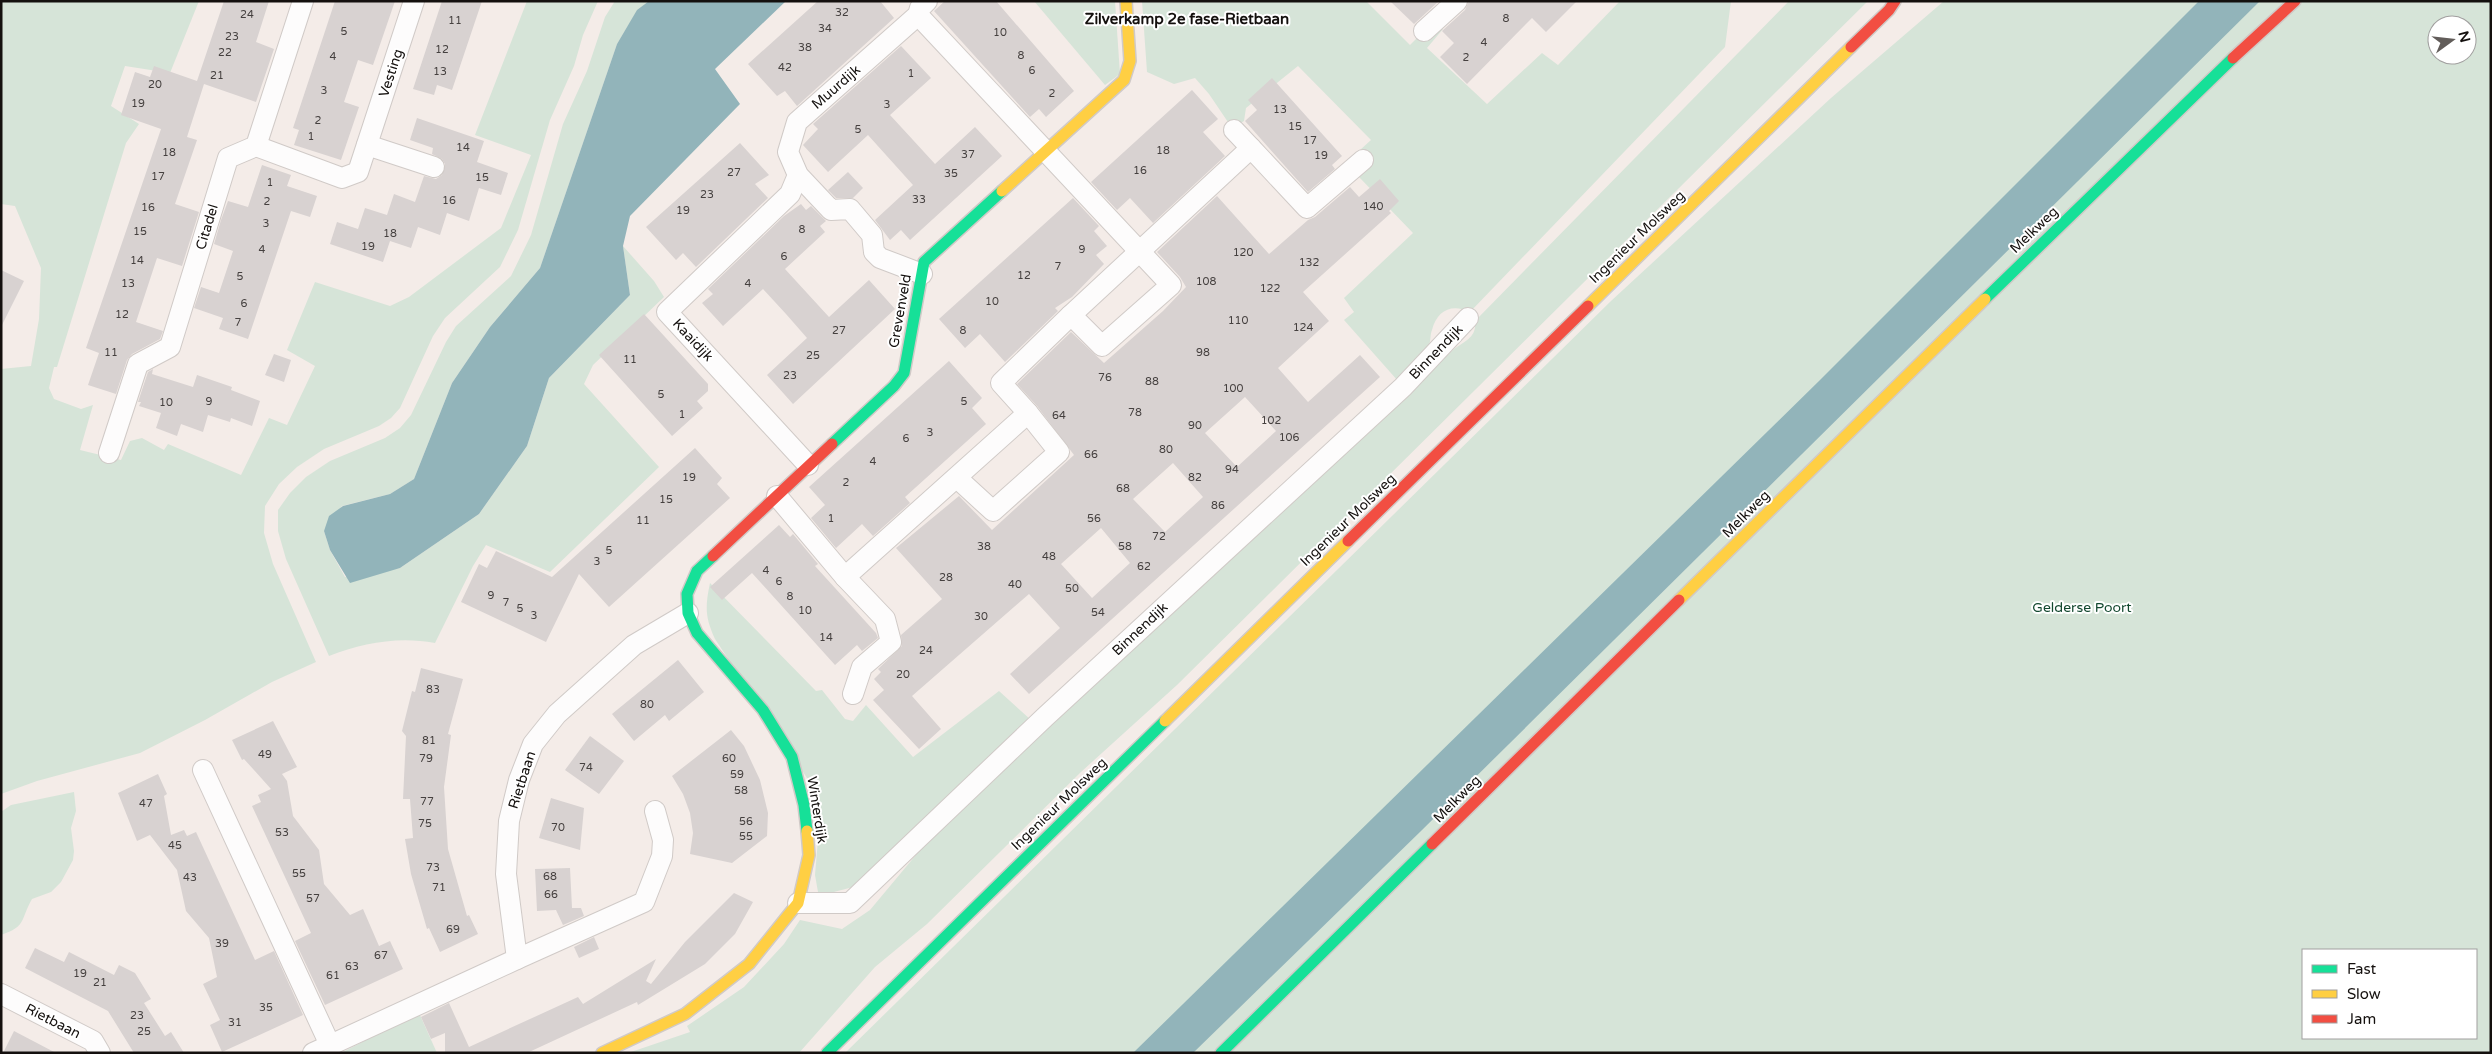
<svg xmlns="http://www.w3.org/2000/svg" width="2492" height="1054" font-family="'Varela Round',sans-serif">
<style>
.green{fill:#d6e4d8;fill-rule:evenodd}
.water{fill:#92b4ba}
.building{fill:#d8d2d1;fill-rule:evenodd}
.lines{fill:none;stroke-linecap:round;stroke-linejoin:round}
.street-casing{stroke:#d0cac7;stroke-width:22}
.fast-casing{stroke:#d0cac7;stroke-width:14}
.slow-casing{stroke:#d0cac7;stroke-width:14}
.jam-casing{stroke:#d0cac7;stroke-width:14}
.street{stroke:#fdfcfc;stroke-width:20}
.fast{stroke:#16e098;stroke-width:11}
.slow{stroke:#ffcf43;stroke-width:11}
.jam{stroke:#f24e42;stroke-width:11}
.labels{text-anchor:middle;dominant-baseline:central;stroke-width:4;stroke-linejoin:round;paint-order:stroke}
.number-label{font-size:11px;fill:#45403f}
.street-label{font-size:14px;fill:#14100e;stroke:#fff}
.park-label{font-size:14px;fill:#13482f;stroke:#fff}
.neighbourhood-label{font-size:15px;font-weight:bold;fill:#14100e;stroke:#fff}
</style>
<rect width="100%" height="100%" fill="#f4ece8"/>
<!-- green -->
<g class="green">
<path d="M1,1H199L170,73L125,66L111,106L139,124L126,143L57,367H54L49,388L54,399L81,409L93,405L80,450L121,460L130,441L142,438L164,450L168,444L241,475L269,418L287,425L315,366L287,350L315,282L390,306L409,297L501,228L531,155L475,135L527,1H598L583,35L574,66L550,120L518,230L500,267L445,318L433,336L400,408L391,418L379,426L324,449L297,467L279,484L265,506L264,533L273,564L316,662L272,682L205,720L140,753L37,781L1,794V369L31,366L39,319L41,268L15,206L1,204Z"/>
<path d="M615,1H649L637,11L617,44L540,268L490,327L452,383L414,479L390,494L342,506L324,531L330,550L345,577L400,568L479,514L527,446L549,378L630,295L623,246L654,281L664,297L593,365L584,384L659,467L550,572L486,545L473,566L435,643C398,636 363,643 329,656L286,559L278,531V510L290,493L306,477L330,461L385,438L400,428L411,415L446,342L456,326L511,276L531,235L563,124L587,71L605,17Z"/>
<path d="M1034,1H1115L1120,74L1105,85Z"/>
<path d="M1142,1H1366L1410,45L1433,22L1443,29L1427,48L1487,104L1542,53L1558,65L1620,1H1731L1725,47L1470,312C1452,303 1437,310 1432,330C1430,334 1431,341 1429,345C1424,355 1406,371 1398,381L1344,320L1354,312L1344,298L1413,233L1359,177L1348,161L1371,140L1298,66L1246,108L1244,121L1232,128L1209,94L1195,78L1174,84L1147,72Z"/>
<path d="M1789,1H1868L1177,685L1081,772L927,924L875,967L799,1053H628L690,1032L687,1026L744,987L784,944L800,920L842,929L870,910L941,825L1454,349C1465,341 1477,337 1475,321Z"/>
<path d="M1944,1H2491V1053H845L1611,301L1831,98ZM2437,25H2467V55H2437ZM2303,950H2476V1038H2303Z"/>
<path d="M710,583L816,691L822,690L845,719L853,721L866,705L913,757L999,691L1031,720L853,887L830,893L818,892L815,875L820,816L811,784L715,639C705,617 705,607 710,583Z"/>
<path d="M74,792L76,811L71,828L74,851L73,860L61,882L51,892L32,899C20,920 27,926 1,935V812L11,805Z"/>
<path d="M419,1013L437,1053H341Z"/>
</g>
<!-- water -->
<g class="water">
<path d="M649,1H786L715,69L740,104L630,216L623,246L630,295L549,378L527,446L479,514L400,568L350,583L330,550L324,531L329,516L343,506L390,494L414,479L452,383L490,327L540,268L617,44L637,10Z"/>
<path d="M2199,1H2260L1421,831L1193,1053H1133L1819,381Z"/>
</g>
<!-- building -->
<g class="building">
<path d="M224,1H269L256,42L274,49L256,102L204,84L187,137L197,140L175,204L199,212L182,266L157,258L136,322L163,331L160,339L132,354L127,360L116,394L88,385L99,353L86,348L161,129L121,115L135,72L150,77L154,66L197,81Z"/>
<path d="M335,1H395L373,65L358,60L344,102L359,107L341,160L294,145L299,130L293,128Z"/>
<path d="M442,1H482L452,90L437,85L434,95L413,89Z"/>
<path d="M818,1H880L894,18L797,106L785,91L777,96L748,64Z"/>
<path d="M945,1H996L1074,91L1046,117L1039,109L1030,117L934,11Z"/>
<path d="M1390,1H1439L1414,24Z"/>
<path d="M1469,1H1577L1546,32L1532,18L1467,84L1440,57L1454,43L1442,31L1465,10Z"/>
<path d="M901,46L931,78L890,115L913,140L935,164L975,127L1002,156L910,240L901,230L890,240L875,220L913,185L868,135L828,172L803,145L818,129L813,124Z"/>
<path d="M1272,78L1342,156L1332,165L1335,169L1308,192L1245,121L1257,110L1248,100Z"/>
<path d="M1192,90L1218,119L1203,132L1225,156L1153,223L1130,198L1117,210L1091,182Z"/>
<path d="M417,118L484,141L477,162L508,173L501,195L479,188L469,221L447,213L440,235L418,227L411,248L390,241L383,262L330,244L337,222L358,229L365,208L387,215L394,194L415,202L424,176L436,179L442,175L445,164L442,159L432,154L433,148L410,140Z"/>
<path d="M740,143L769,175L755,184L768,198L696,267L683,253L676,260L646,227Z"/>
<path d="M262,165L291,175L287,186L317,196L310,217L291,211L248,339L219,329L223,318L194,308L201,287L219,293L233,251L214,244L221,220L228,201L248,207Z"/>
<path d="M848,172L863,188L853,198H836L828,190Z"/>
<path d="M1380,179L1399,201L1389,211L1391,213L1303,292L1329,321L1278,368L1308,402L1360,355L1380,377L1029,694L1010,674L1060,628L1029,594L912,696L941,729L919,749L873,700L884,690L874,679L881,672L878,669L902,646L901,635L942,599L896,548L959,496L992,530L1074,455L1037,406L1017,384L1071,332L1104,363L1163,311L1186,287L1180,277L1157,252L1217,196L1269,254L1308,220L1315,217L1350,187L1359,197ZM1245,397L1276,431L1237,467L1205,433ZM1173,463L1203,497L1165,532L1133,499ZM1101,528L1130,563L1092,598L1061,564Z"/>
<path d="M1073,198L1099,226L1094,231L1107,246L1096,255L1104,264L1072,297L1055,308L1058,311L1005,362L980,334L965,348L939,319Z"/>
<path d="M801,204L806,210L811,206L826,221L820,226L825,232L785,269L829,317L869,280L895,309L793,404L767,375L807,338L786,314L763,289L723,326L702,303L713,294L708,289L784,216Z"/>
<path d="M1,270L24,281L1,327Z"/>
<path d="M644,314L708,384V391L697,401L703,408L672,436L599,355Z"/>
<path d="M274,354L291,360L284,382L265,375Z"/>
<path d="M949,361L982,398L972,408L986,424L905,497L910,503L873,536L862,524L836,548L811,518L825,505L809,487Z"/>
<path d="M153,369L152,374L193,387L197,375L232,387L231,390L260,401L252,426L231,418L230,422L208,415L203,432L181,424L177,436L156,428L161,413L139,406L141,402H138L148,372Z"/>
<path d="M695,448L722,478L717,484L730,498L609,607L579,574L546,642L461,602L479,564L487,568L496,551L552,577Z"/>
<path d="M779,525L790,537L793,534L818,564L815,566L876,633L878,638L862,651L857,645L835,665L752,573L722,600L710,587Z"/>
<path d="M678,660L704,692L669,721L665,715L634,741L612,714Z"/>
<path d="M421,668L463,679L448,734L451,735L444,787L448,849L467,916L469,915L478,934L440,952L429,928L427,929L411,874L405,839L413,838L410,799H403L406,736L402,731L412,691L415,692Z"/>
<path d="M273,721L297,767L282,774L287,781L293,816L319,850L324,884L350,915L363,909L379,946L390,941L403,969L325,1005L295,941L311,933L252,806L261,802L258,795L271,789L244,759L242,760L232,740Z"/>
<path d="M731,730L744,746L760,780L768,813L767,836L732,863L690,854L693,833L690,813L683,794L672,776Z"/>
<path d="M590,736L624,761L599,794L565,770Z"/>
<path d="M158,774L167,794L164,796L171,835L184,830L187,836L196,832L255,960L274,951L303,1015L222,1052L210,1025L220,1020L203,984L217,977L209,938L186,911L177,870L150,835L137,841L118,793Z"/>
<path d="M551,798L584,808L580,850L539,838Z"/>
<path d="M570,868L572,908H581L584,916L563,925L556,910L537,911L535,869Z"/>
<path d="M734,893L753,902L735,934L705,964L638,1005L637,1002L527,1053H445V1033L431,1039L421,1017L449,1003L469,1047L578,997L583,1004L656,959L646,981L651,984L685,942Z"/>
<path d="M594,937L599,949L579,958L574,947Z"/>
<path d="M35,948L64,962L69,952L114,975L119,965L135,973L151,999L144,1003L165,1036L171,1032L184,1053H134L108,1011L25,968Z"/>
<path d="M14,1031L56,1053H3Z"/>
</g>
<g class="lines">
<!-- street casing -->
<g class="street-casing">
<g id="street">
<path d="M918,15L1171,285L1102,346L1071,315"/>
<path d="M1424,31L1457,1"/>
<path d="M1234,130L1251,148"/>
<path d="M367,145L434,167"/>
<path d="M256,146L342,178L358,172L414,1"/>
<path d="M798,175L790,194L667,312L808,465"/>
<path d="M922,274L880,258L874,252L872,235L850,209L831,210L798,175L788,152L797,122L918,15L920,8L927,1"/>
<path d="M109,453L138,364L170,347L228,158L256,146L303,1"/>
<path d="M957,478L993,511L1059,452L1028,413"/>
<path d="M777,496L845,577L885,619L891,642L862,667L853,694"/>
<path d="M845,577L1028,413L1001,383L1071,315L1251,148L1307,208L1363,160"/>
<path d="M203,770L330,1045"/>
<path d="M798,903H850L1045,717L1403,387L1468,318"/>
<path d="M517,959L644,902L662,856L663,840L655,811"/>
<path d="M1,994L93,1041L100,1053"/>
<path d="M313,1053L517,959L506,874L509,821L519,780L533,744L557,714L634,645L688,613"/>
</g>
</g>
<!-- fast casing -->
<g class="fast-casing">
<g id="fast">
<path d="M1985,299L2233,58"/>
<path d="M832,444L894,386L904,373L924,262L1002,191"/>
<path d="M713,556L697,571L687,594L688,613L697,633L763,710L792,757L804,805L807,831"/>
<path d="M827,1053L1165,721"/>
<path d="M1221,1053L1432,844"/>
</g>
</g>
<!-- slow casing -->
<g class="slow-casing">
<g id="slow">
<path d="M1002,191L1124,80L1130,61L1126,1"/>
<path d="M1588,306L1851,47"/>
<path d="M1679,600L1985,299"/>
<path d="M1165,721L1348,541"/>
<path d="M602,1053L685,1014L749,964L798,903L809,855L807,831"/>
</g>
</g>
<!-- jam casing -->
<g class="jam-casing">
<g id="jam">
<path d="M1851,47L1889,10L1895,1"/>
<path d="M2233,58L2295,1"/>
<path d="M1348,541L1588,306"/>
<path d="M713,556L832,444"/>
<path d="M1432,844L1679,600"/>
</g>
</g>
<!-- street -->
<use href="#street" class="street"/>
<!-- fast -->
<use href="#fast" class="fast"/>
<!-- slow -->
<use href="#slow" class="slow"/>
<!-- jam -->
<use href="#jam" class="jam"/>
</g>
<g class="labels">
<!-- number labels -->
<g class="number-label">
<text x="842" y="12">32</text>
<text x="247" y="14">24</text>
<text x="1506" y="18">8</text>
<text x="455" y="20">11</text>
<text x="825" y="28">34</text>
<text x="344" y="31">5</text>
<text x="1000" y="32">10</text>
<text x="232" y="36">23</text>
<text x="1484" y="42">4</text>
<text x="805" y="47">38</text>
<text x="442" y="49">12</text>
<text x="225" y="52">22</text>
<text x="1021" y="55">8</text>
<text x="333" y="56">4</text>
<text x="1466" y="57">2</text>
<text x="785" y="67">42</text>
<text x="1032" y="70">6</text>
<text x="440" y="71">13</text>
<text x="911" y="73">1</text>
<text x="217" y="75">21</text>
<text x="155" y="84">20</text>
<text x="324" y="90">3</text>
<text x="1052" y="93">2</text>
<text x="138" y="103">19</text>
<text x="887" y="104">3</text>
<text x="1280" y="109">13</text>
<text x="318" y="120">2</text>
<text x="1295" y="126">15</text>
<text x="858" y="129">5</text>
<text x="311" y="136">1</text>
<text x="1310" y="140">17</text>
<text x="463" y="147">14</text>
<text x="1163" y="150">18</text>
<text x="169" y="152">18</text>
<text x="968" y="154">37</text>
<text x="1321" y="155">19</text>
<text x="1140" y="170">16</text>
<text x="734" y="172">27</text>
<text x="951" y="173">35</text>
<text x="158" y="176">17</text>
<text x="482" y="177">15</text>
<text x="270" y="182">1</text>
<text x="707" y="194">23</text>
<text x="919" y="199">33</text>
<text x="449" y="200">16</text>
<text x="267" y="201">2</text>
<text x="1373" y="206">140</text>
<text x="148" y="207">16</text>
<text x="683" y="210">19</text>
<text x="266" y="223">3</text>
<text x="802" y="229">8</text>
<text x="140" y="231">15</text>
<text x="390" y="233">18</text>
<text x="368" y="246">19</text>
<text x="262" y="249">4</text>
<text x="1082" y="249">9</text>
<text x="1243" y="252">120</text>
<text x="784" y="256">6</text>
<text x="137" y="260">14</text>
<text x="1309" y="262">132</text>
<text x="1058" y="266">7</text>
<text x="1024" y="275">12</text>
<text x="240" y="276">5</text>
<text x="1206" y="281">108</text>
<text x="128" y="283">13</text>
<text x="748" y="283">4</text>
<text x="1270" y="288">122</text>
<text x="992" y="301">10</text>
<text x="244" y="303">6</text>
<text x="122" y="314">12</text>
<text x="1238" y="320">110</text>
<text x="238" y="322">7</text>
<text x="1303" y="327">124</text>
<text x="839" y="330">27</text>
<text x="963" y="330">8</text>
<text x="111" y="352">11</text>
<text x="1203" y="352">98</text>
<text x="813" y="355">25</text>
<text x="630" y="359">11</text>
<text x="790" y="375">23</text>
<text x="1105" y="377">76</text>
<text x="1152" y="381">88</text>
<text x="1233" y="388">100</text>
<text x="661" y="394">5</text>
<text x="209" y="401">9</text>
<text x="964" y="401">5</text>
<text x="166" y="402">10</text>
<text x="1135" y="412">78</text>
<text x="682" y="414">1</text>
<text x="1059" y="415">64</text>
<text x="1271" y="420">102</text>
<text x="1195" y="425">90</text>
<text x="930" y="432">3</text>
<text x="1289" y="437">106</text>
<text x="906" y="438">6</text>
<text x="1166" y="449">80</text>
<text x="1091" y="454">66</text>
<text x="873" y="461">4</text>
<text x="1232" y="469">94</text>
<text x="689" y="477">19</text>
<text x="1195" y="477">82</text>
<text x="846" y="482">2</text>
<text x="1123" y="488">68</text>
<text x="666" y="499">15</text>
<text x="1218" y="505">86</text>
<text x="831" y="518">1</text>
<text x="1094" y="518">56</text>
<text x="643" y="520">11</text>
<text x="1159" y="536">72</text>
<text x="984" y="546">38</text>
<text x="1125" y="546">58</text>
<text x="609" y="550">5</text>
<text x="1049" y="556">48</text>
<text x="597" y="561">3</text>
<text x="1144" y="566">62</text>
<text x="766" y="570">4</text>
<text x="946" y="577">28</text>
<text x="779" y="581">6</text>
<text x="1015" y="584">40</text>
<text x="1072" y="588">50</text>
<text x="491" y="595">9</text>
<text x="790" y="596">8</text>
<text x="506" y="602">7</text>
<text x="520" y="608">5</text>
<text x="805" y="610">10</text>
<text x="1098" y="612">54</text>
<text x="534" y="615">3</text>
<text x="981" y="616">30</text>
<text x="826" y="637">14</text>
<text x="926" y="650">24</text>
<text x="903" y="674">20</text>
<text x="433" y="689">83</text>
<text x="647" y="704">80</text>
<text x="429" y="740">81</text>
<text x="265" y="754">49</text>
<text x="426" y="758">79</text>
<text x="729" y="758">60</text>
<text x="586" y="767">74</text>
<text x="737" y="774">59</text>
<text x="741" y="790">58</text>
<text x="427" y="801">77</text>
<text x="146" y="803">47</text>
<text x="746" y="821">56</text>
<text x="425" y="823">75</text>
<text x="558" y="827">70</text>
<text x="282" y="832">53</text>
<text x="746" y="836">55</text>
<text x="175" y="845">45</text>
<text x="433" y="867">73</text>
<text x="299" y="873">55</text>
<text x="550" y="876">68</text>
<text x="190" y="877">43</text>
<text x="439" y="887">71</text>
<text x="551" y="894">66</text>
<text x="313" y="898">57</text>
<text x="453" y="929">69</text>
<text x="222" y="943">39</text>
<text x="381" y="955">67</text>
<text x="352" y="966">63</text>
<text x="80" y="973">19</text>
<text x="333" y="975">61</text>
<text x="100" y="982">21</text>
<text x="266" y="1007">35</text>
<text x="137" y="1015">23</text>
<text x="235" y="1022">31</text>
<text x="144" y="1031">25</text>
</g>
<!-- street labels -->
<g class="street-label">
<text transform="translate(391 73) rotate(-72)">Vesting</text>
<text transform="translate(836 87) rotate(-41)">Muurdijk</text>
<text transform="translate(207 227) rotate(-73)">Citadel</text>
<text transform="translate(2034 230) rotate(-44)">Melkweg</text>
<text transform="translate(1637 237) rotate(-44)">Ingenieur Molsweg</text>
<text transform="translate(900 311) rotate(-80)">Grevenveld</text>
<text transform="translate(693 340) rotate(47)">Kaaidijk</text>
<text transform="translate(1436 352) rotate(-46)">Binnendijk</text>
<text transform="translate(1746 514) rotate(-45)">Melkweg</text>
<text transform="translate(1348 520) rotate(-44)">Ingenieur Molsweg</text>
<text transform="translate(1140 629) rotate(-43)">Binnendijk</text>
<text transform="translate(522 780) rotate(-72)">Rietbaan</text>
<text transform="translate(1457 799) rotate(-45)">Melkweg</text>
<text transform="translate(1059 804) rotate(-44)">Ingenieur Molsweg</text>
<text transform="translate(817 810) rotate(81)">Winterdijk</text>
<text transform="translate(53 1021) rotate(27)">Rietbaan</text>
</g>
<!-- park labels -->
<g class="park-label">
<text x="2082" y="607">Gelderse Poort</text>
</g>
<!-- neighbourhood labels -->
<g class="neighbourhood-label">
<text x="1187" y="19">Zilverkamp 2e fase-Rietbaan</text>
</g>
</g>
<!-- border -->
<rect width="2492" height="1054" fill="none" stroke="#14100e" stroke-width="5"/>
<!-- legend -->
<rect x="2302" y="949" width="175" height="90" fill="#ffffff" stroke="#a19f9f"/>
<rect x="2312" y="965" width="25" height="8" fill="#16e098" stroke="#a19f9f"/>
<text x="2347" y="974" font-size="15" fill="#14100e">Fast</text>
<rect x="2312" y="990" width="25" height="8" fill="#ffcf43" stroke="#a19f9f"/>
<text x="2347" y="999" font-size="15" fill="#14100e">Slow</text>
<rect x="2312" y="1015" width="25" height="8" fill="#f24e42" stroke="#a19f9f"/>
<text x="2347" y="1024" font-size="15" fill="#14100e">Jam</text>
<!-- north arrow -->
<g transform="translate(2452 40) rotate(75)"><circle r="24" fill="#ffffff" stroke="#a19f9f"/>
<path d="M0-4L9 19L0 12L-9 19Z" fill="#625d5a"/>
<text y="-8" font-size="14" font-weight="bold" text-anchor="middle" fill="#14100e">N</text>
</g>
</svg>
